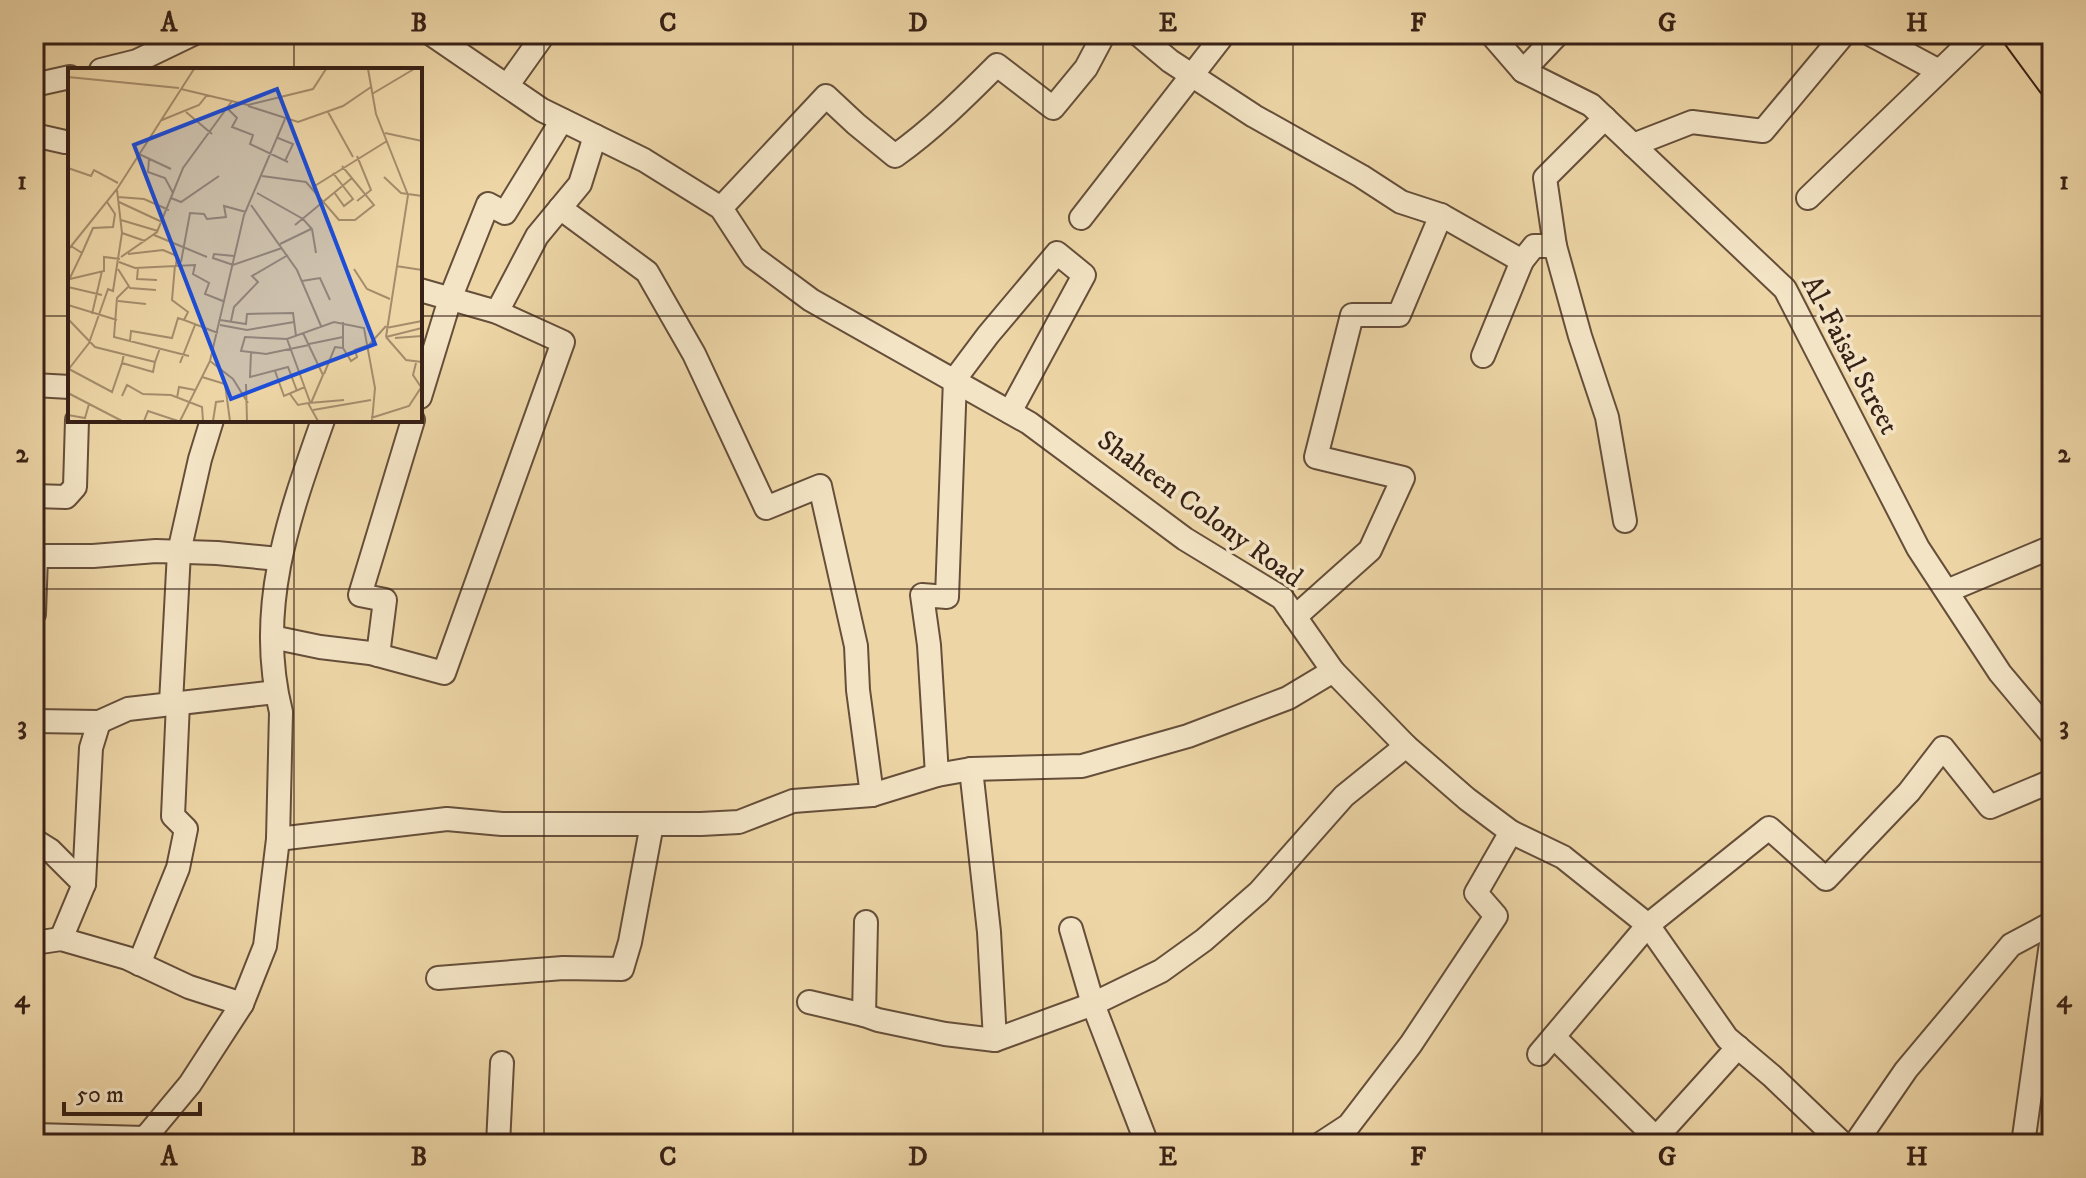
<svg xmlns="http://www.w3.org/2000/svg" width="2086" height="1178" font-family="'IM FELL DW Pica',serif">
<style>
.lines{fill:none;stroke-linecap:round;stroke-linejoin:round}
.minor-casing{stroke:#654e3a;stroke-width:26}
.major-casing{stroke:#382116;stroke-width:32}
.minor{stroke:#f3e4c5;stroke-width:22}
.major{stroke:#edd5a6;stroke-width:28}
.grid{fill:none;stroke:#382116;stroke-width:2;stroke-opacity:0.55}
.labels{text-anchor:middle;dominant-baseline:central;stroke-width:7;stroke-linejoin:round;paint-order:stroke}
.street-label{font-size:28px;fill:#382116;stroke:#f3e4c5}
.inset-road{fill:none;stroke:#a58d6c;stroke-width:2}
.view{fill:#1d4ed8;fill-opacity:0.15;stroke:#1d4ed8;stroke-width:4}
.inset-edge{fill:none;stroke:#382116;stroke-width:4}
.neatline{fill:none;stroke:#382116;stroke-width:3}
.grid-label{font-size:26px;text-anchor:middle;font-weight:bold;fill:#382116}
</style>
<rect width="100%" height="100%" fill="#edd5a6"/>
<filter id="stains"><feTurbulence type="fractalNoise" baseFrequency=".0025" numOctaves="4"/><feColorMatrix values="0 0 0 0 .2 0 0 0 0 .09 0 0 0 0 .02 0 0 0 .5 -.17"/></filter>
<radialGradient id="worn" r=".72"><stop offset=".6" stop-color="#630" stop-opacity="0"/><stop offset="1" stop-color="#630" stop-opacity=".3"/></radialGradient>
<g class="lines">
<!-- minor casing -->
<g class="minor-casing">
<g id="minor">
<path d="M431,34L542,110L644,160L721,208L753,257L811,300L1029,423L1185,539L1282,598L1333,671L1406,746L1467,799L1511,832L1563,857L1648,925L1727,1038L1772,1076L1843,1144"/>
<path d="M1138,34L1170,61L1254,116L1361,176L1401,202L1441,215L1399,315H1352L1316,457L1403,478L1370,550L1295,617"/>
<path d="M1491,34L1523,71L1591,105L1785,289L1918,548L2000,673L2052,735"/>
<path d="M1870,34L1939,71"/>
<path d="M101,70L137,61L193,34"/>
<path d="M1523,71L1558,34"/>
<path d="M34,85L70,77"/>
<path d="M507,86L544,34"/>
<path d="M1605,118L1545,178L1555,246L1580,336L1607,417L1625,521"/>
<path d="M34,135L65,142"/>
<path d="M1633,145L1692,122L1763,131L1844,34"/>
<path d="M1808,198L1978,34"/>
<path d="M560,208L647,272L694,354L766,508L820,486L856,646L858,690L872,795"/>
<path d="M721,208L826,96L856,124L895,156C933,129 965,97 997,65L1053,108L1086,68L1104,34"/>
<path d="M1441,215L1522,261L1534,246H1555"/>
<path d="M1081,218L1224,34"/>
<path d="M420,290L497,312"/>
<path d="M1483,356L1522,261"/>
<path d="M34,385L70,387"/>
<path d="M420,397L450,299L488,204L505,213L562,120"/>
<path d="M34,496L66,497L75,487L77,420"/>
<path d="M34,556H93L156,551L217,553L279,559"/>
<path d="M1947,591L2052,547"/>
<path d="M34,614L36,556"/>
<path d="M272,637L320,647L370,653L444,673L563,342L497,312L537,236L580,184L595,136"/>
<path d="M378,655L385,600L360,595L413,420"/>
<path d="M171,703L179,552L200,459L212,420"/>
<path d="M34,721L99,722L128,709L276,692"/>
<path d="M971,769L989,932L995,1040"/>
<path d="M937,775L929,645L922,595L947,597L955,379L988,335L1057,253L1084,275L1010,412"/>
<path d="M278,839L447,819L502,824H701L739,822L793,801L872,795L937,775L971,769L1082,766L1188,736L1288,698L1333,671"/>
<path d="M34,840L50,850L84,884L61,939"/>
<path d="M84,884L91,748L99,722"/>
<path d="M1071,929L1093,1004L1147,1144"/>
<path d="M34,943L61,939L127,958L189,987L242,1004"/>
<path d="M139,964L178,868L186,829L173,816L178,703"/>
<path d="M438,978L563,968L622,969L630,942L652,824"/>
<path d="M809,1002L864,1015L878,1020L945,1034L995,1040L1093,1004L1161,971L1204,940L1259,892L1344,796L1406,746"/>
<path d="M864,1015L866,922"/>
<path d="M1554,1037L1656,1138L1738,1047"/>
<path d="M1539,1054L1648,925L1769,828L1826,879L1909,792L1943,748L1990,807L2052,781"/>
<path d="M34,1135L145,1138L190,1084L242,1004L265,946L278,839L281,712C255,609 289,516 323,420"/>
<path d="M498,1144L502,1063"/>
<path d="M1320,1144L1349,1125L1411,1044L1496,916L1476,893L1511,832"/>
<path d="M1855,1144L1906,1070L2011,945L2052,923"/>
<path d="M2023,1144L2052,936"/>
</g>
</g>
<!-- major casing -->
<g class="major-casing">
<path id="major" d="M2016,34L2052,83"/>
</g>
<!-- minor -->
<use href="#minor" class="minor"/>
<!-- major -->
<use href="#major" class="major"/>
</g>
<!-- grid -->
<path class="grid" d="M294,34V70M544,34V1144M793,34V1144M1043,34V1144M1293,34V1144M1542,34V1144M1792,34V1144M34,316H70M420,316H2052M294,420V1144M34,589H2052M34,862H2052"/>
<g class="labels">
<!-- street labels -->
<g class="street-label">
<text transform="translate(1850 355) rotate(62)">Al-Faisal Street</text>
<text transform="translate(1200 509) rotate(36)">Shaheen Colony Road</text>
</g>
</g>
<!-- overview -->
<g transform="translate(68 68)">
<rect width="354" height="354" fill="#edd5a6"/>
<path class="inset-road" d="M300,1L308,46L340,127L318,269M0,9L111,20M113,21L180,37L245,21L258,1M304,26L346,1M180,38L230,54L275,38L303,19M160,41L169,50L164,59L185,67L182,76L220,94M118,44L144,66M260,44L285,89M94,52L131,37L139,27M317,65L354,73M210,70L225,76L217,93M71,86L103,101M81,91L80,104L97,110L105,125M0,100L23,108L26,102L50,115M265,105L285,131L276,138L266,124M194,108L238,114L271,152H287L306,137L274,98M316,109L333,125L354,128M245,119L319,73M189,125L235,151L244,161L248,185M50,129L76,131L101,142M103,130L113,134L151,108M289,133L303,122L289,88M51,134L94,154M183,137L229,202L253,258M53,152L90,163M227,157L284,110M54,165L77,173M86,167L139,189M212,176L243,161M0,182L49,121L126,1M14,185L25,160L45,159L47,146L39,134M60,186L95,182L109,188L108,197M166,188L146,186L145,190L165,197L214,180M53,189L89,164L115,100L164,33M51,194L67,200L127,197L125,206L141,215L137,226L155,233M113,194L122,145L136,146L139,151L158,149L156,138L178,144M107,197L104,232L120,244L116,252L150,265M328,198L354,202M70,200L69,211L89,212M50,201L62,220L88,222M286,201L299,221L322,231M2,211L36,203V189L52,191M234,213L252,210L262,232M0,214L14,185L3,178M0,219L34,227M60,219L49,230L46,269L121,288M50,233L78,236M0,237L49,252M24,246L34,203M0,251L27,279L87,294L92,280M152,252L178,256L179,246L225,245L228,268M163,253L166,239L190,214L184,208L220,187M275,254V280L283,293L289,289L287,282L301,277L318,258M152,257L179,262L226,254M318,260L354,253M235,265L255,307L243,335M318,269L338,292L354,294M318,269L354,260M327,270L354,268M219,271L242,334M62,273L63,263L104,270L110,250L116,252M241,276L275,269M241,277L198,286L173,283L177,269L219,271L266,254L296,260L307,320L304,353M183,285L182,309L220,299L229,323M56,286L54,295L85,304L87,294M142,293L165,311L180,335M112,295L127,257M348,295L345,307L353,319M1,301L44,324L54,295M0,302L21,275L40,221L45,223L54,165L49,122M207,303L216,328L237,319M256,306L267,279L275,280M134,309L157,316L162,353M178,316L179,353M0,325L54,353M222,326L230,337L240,335L250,353M54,328L59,317L75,326L103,327L134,339L135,353M109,330L111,319L127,322M241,335L276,332M245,342L303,332M0,347L17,350L21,336M303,350L341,338L354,318M76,353L80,343L110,353M112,353L142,293L176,147L217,51M145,353L148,334L156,333"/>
<path class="view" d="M209,21L307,276L163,331L66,77Z"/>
<rect width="354" height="354" class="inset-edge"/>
</g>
<!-- margin -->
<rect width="2086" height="1178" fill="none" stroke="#edd5a6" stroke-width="88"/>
<!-- scale -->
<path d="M64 1102v12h136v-12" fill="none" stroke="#382116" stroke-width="4"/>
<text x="76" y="1102" font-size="24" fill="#382116" stroke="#f3e4c5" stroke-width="6" paint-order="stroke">50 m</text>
<rect x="44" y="44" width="1998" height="1090" class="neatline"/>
<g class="grid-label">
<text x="169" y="31">A</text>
<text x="419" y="31">B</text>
<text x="668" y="31">C</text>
<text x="918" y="31">D</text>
<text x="1168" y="31">E</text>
<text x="1418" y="31">F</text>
<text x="1667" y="31">G</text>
<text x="1917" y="31">H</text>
<text x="22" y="189">1</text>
<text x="2064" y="189">1</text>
<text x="22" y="462">2</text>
<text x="2064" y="462">2</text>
<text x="22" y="734">3</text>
<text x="2064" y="734">3</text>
<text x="22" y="1007">4</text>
<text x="2064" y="1007">4</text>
<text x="169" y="1165">A</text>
<text x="419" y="1165">B</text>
<text x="668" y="1165">C</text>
<text x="918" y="1165">D</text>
<text x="1168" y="1165">E</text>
<text x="1418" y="1165">F</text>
<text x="1667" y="1165">G</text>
<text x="1917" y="1165">H</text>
</g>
<rect width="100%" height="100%" filter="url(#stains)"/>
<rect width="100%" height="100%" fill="url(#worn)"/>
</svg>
